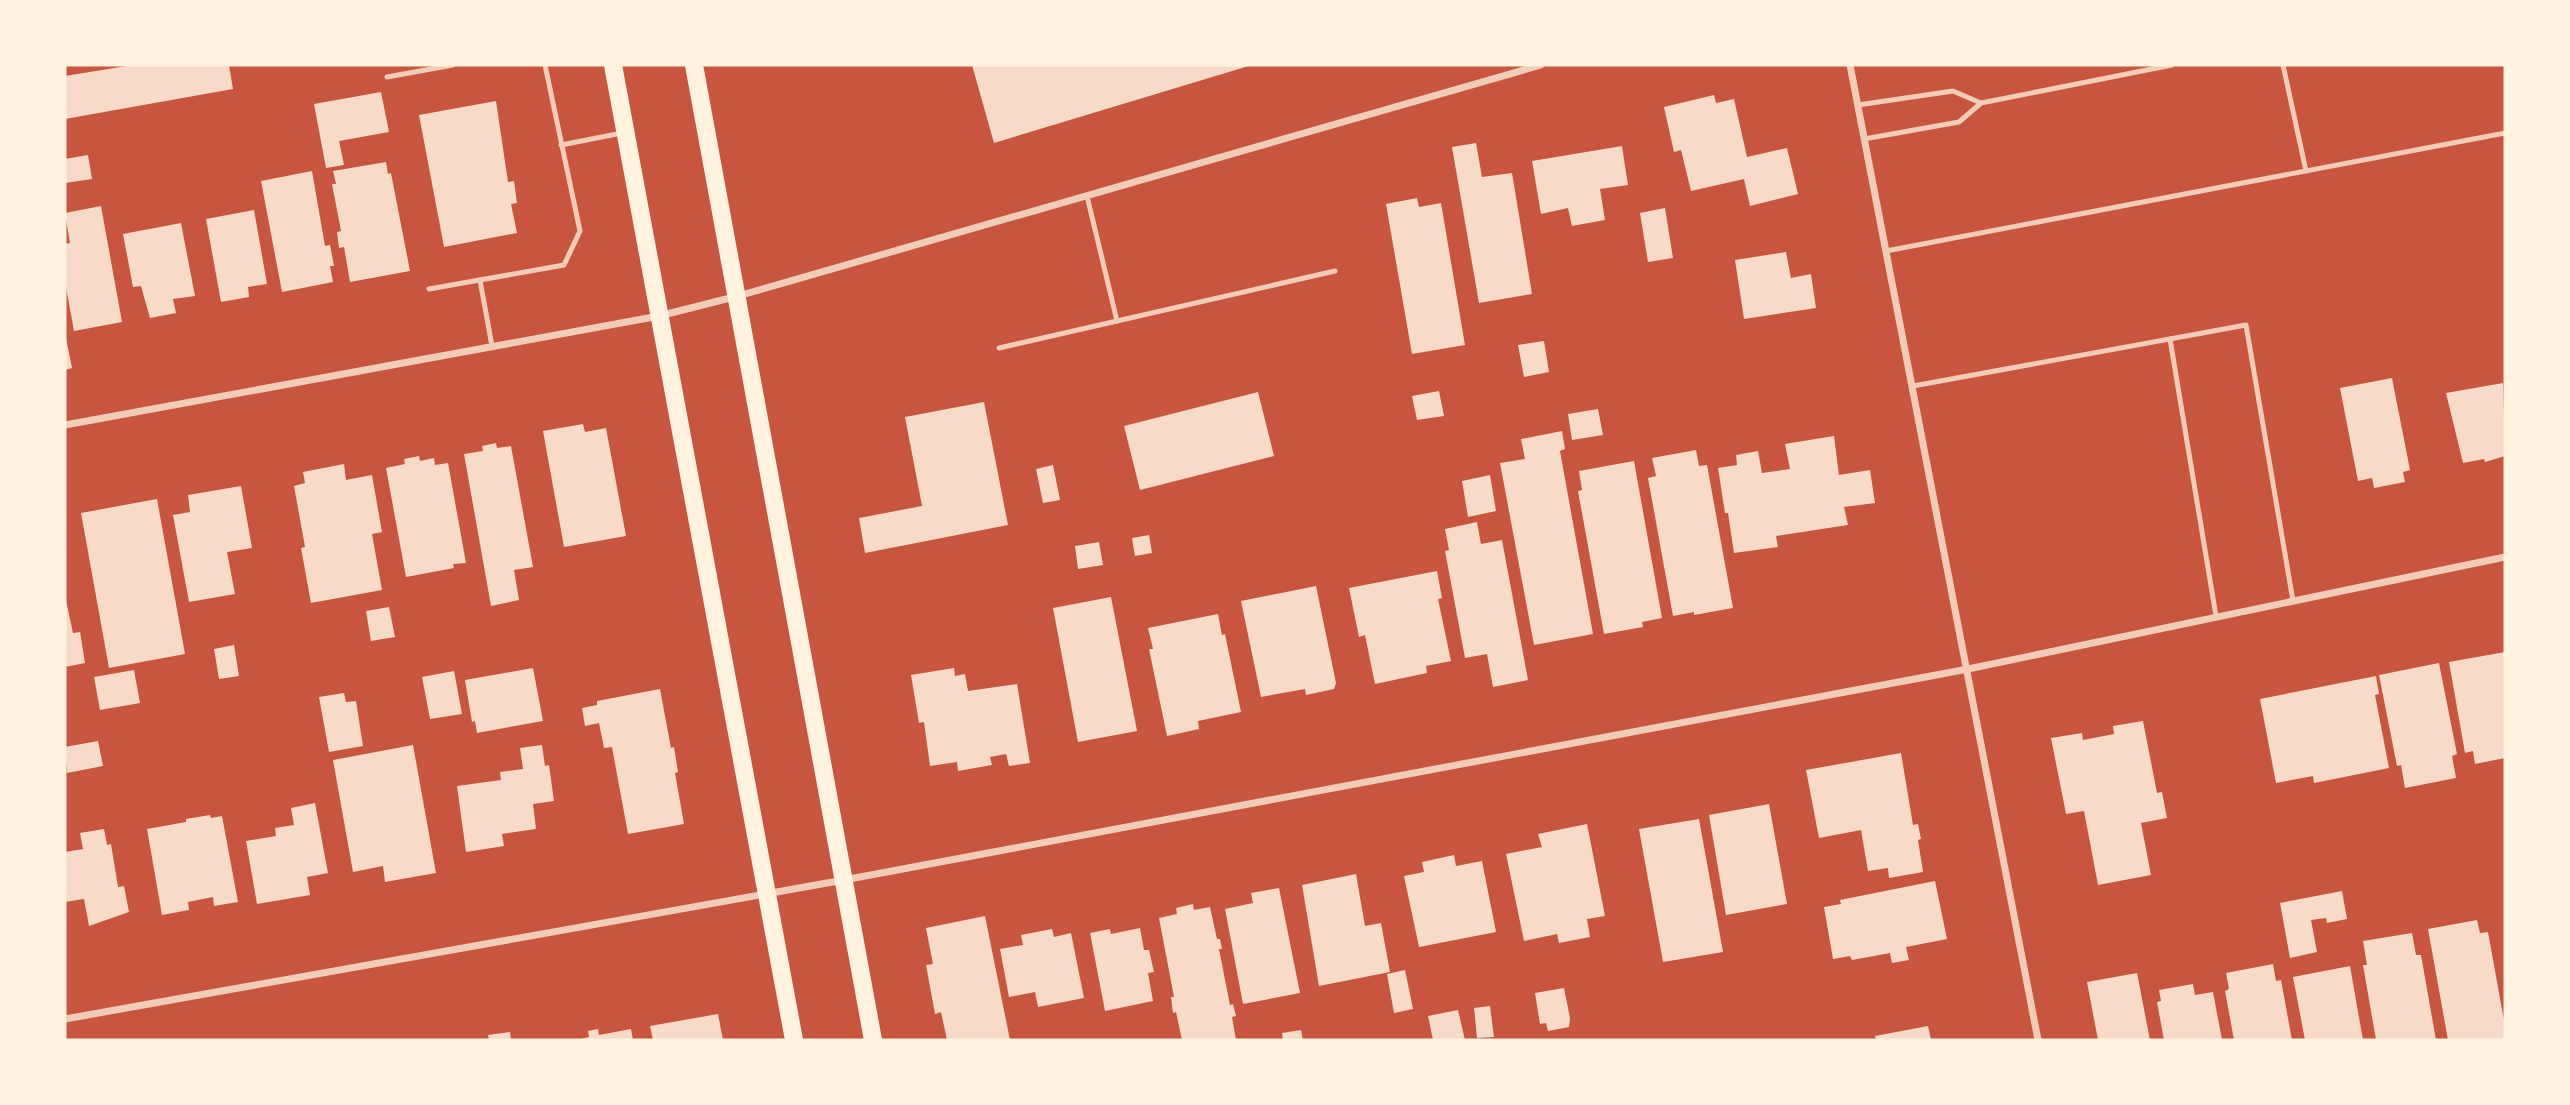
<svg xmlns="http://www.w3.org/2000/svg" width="2570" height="1105" font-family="'Sofia Sans Condensed',sans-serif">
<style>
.building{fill:#f7dbc8}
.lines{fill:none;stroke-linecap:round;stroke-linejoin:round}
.service{stroke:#f1ccb7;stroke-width:5}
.minor{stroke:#f1ccb7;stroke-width:7}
.primary{stroke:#fff3e0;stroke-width:18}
</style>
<rect width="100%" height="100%" fill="#c8553d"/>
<!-- building -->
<g class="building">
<path d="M133,65H229L233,89L65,119V76Z"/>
<path d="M972,65H1252L994,143Z"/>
<path d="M381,92L389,132L339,141L344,165L326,168L314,104Z"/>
<path d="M1714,95L1716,103L1734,99L1747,157L1787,148L1798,194L1750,206L1744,179L1691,191L1681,150L1674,152L1664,107Z"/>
<path d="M496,101L508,182L514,181L517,203L511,204L517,233L444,247L419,115Z"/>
<path d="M1476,143L1482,177L1512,173L1532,294L1479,303L1452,147Z"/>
<path d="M1622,146L1628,185L1600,189L1605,220L1572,226L1568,208L1541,214L1532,161Z"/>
<path d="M88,155L92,179L65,183V159Z"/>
<path d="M386,162L388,174L391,173L410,271L350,282L344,247L339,248L337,232L341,231L332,184H336L333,171Z"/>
<path d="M312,171L325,246L330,245L334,266H330L333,282L282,292L261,181Z"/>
<path d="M1417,198L1419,207L1441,203L1465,345L1412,354L1386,204Z"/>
<path d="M101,206L122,322L74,331L65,282V244L70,243L65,213Z"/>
<path d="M1665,208L1673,258L1648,262L1640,213Z"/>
<path d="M254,210L267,284L248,287L249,297L221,302L206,219Z"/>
<path d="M181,223L195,296L173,299L176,313L150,318L141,286L133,287L123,234Z"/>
<path d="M1786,252L1791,278L1811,274L1816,308L1744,319L1735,260Z"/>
<path d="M65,333L72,368L65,370Z"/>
<path d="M1544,341L1549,372L1524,377L1518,345Z"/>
<path d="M2392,378L2410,470L2403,472L2405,482L2374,488L2372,478L2358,481L2340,388Z"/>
<path d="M2503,383L2505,456L2485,462L2484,459L2463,463L2446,393Z"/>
<path d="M1439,391L1444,416L1417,420L1412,396Z"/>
<path d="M1258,392L1274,456L1140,490L1124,426Z"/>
<path d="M984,402L1008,525L865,553L859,518L922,506L905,417Z"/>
<path d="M1598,409L1603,435L1572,440L1568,414Z"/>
<path d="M583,424L585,432L606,428L626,536L564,547L543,431Z"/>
<path d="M1562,431L1565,449L1560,451L1593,634L1534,645L1500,463L1525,459L1521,439Z"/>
<path d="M1834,436L1839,475L1870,470L1875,503L1844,507L1848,525L1776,536L1778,547L1734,553L1728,513H1725L1718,468L1737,465L1736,455L1758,451L1762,473L1790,469L1785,444Z"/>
<path d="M496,443L497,448L511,446L533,567L514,570L519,600L491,606L464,454L483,451L482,446Z"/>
<path d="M1696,450L1699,466L1707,465L1733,608L1694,615V612L1673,616L1648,478L1656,476L1652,458Z"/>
<path d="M419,456L420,461L434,458L435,465L448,463L466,563L453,564L454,568L406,577L386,468L405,464L404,459Z"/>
<path d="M1634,461L1662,618L1642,622L1643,627L1604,634L1578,491L1582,490L1579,471Z"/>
<path d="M344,464L346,480L372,475L382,532L372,534L382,590L311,603L301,548L305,547L294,486L305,483L303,472Z"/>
<path d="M1053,465L1060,500L1043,503L1036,469Z"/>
<path d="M1490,475L1496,511L1468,517L1462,481Z"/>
<path d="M241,486L252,548L227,552L235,594L189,602L173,515L190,512L188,495Z"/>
<path d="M157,499L185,654L109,668L81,513Z"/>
<path d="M1477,522L1481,544L1502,540L1528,680L1493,687L1487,654L1465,658L1445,551L1449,550L1445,529Z"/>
<path d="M1149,535L1152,553L1135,556L1132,538Z"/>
<path d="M1099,542L1103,565L1078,569L1075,546Z"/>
<path d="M1437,571L1442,598L1438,599L1451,661L1426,666L1427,673L1375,684L1365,635L1359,637L1349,588Z"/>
<path d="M1316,586L1336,683L1334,689L1306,695L1305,689L1261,697L1241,601Z"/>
<path d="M65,596L73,633L80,632L85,663L65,667Z"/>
<path d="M1111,597L1137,731L1078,742L1053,608Z"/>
<path d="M389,607L395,637L371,641L366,611Z"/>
<path d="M1218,614L1222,635L1225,634L1241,712L1198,721L1199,729L1167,736L1149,649H1153L1148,628Z"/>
<path d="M234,645L239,676L219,679L214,649Z"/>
<path d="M2505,652V758L2475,764L2473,751L2465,753L2449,662Z"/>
<path d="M2439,663L2457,754L2452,756L2456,778L2405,788L2401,765L2397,766L2379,675Z"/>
<path d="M533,668L543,721L477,733L475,721L472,722L465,680Z"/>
<path d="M954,668L955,676L965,674L968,691L1017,684L1030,763L1009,766L1006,754L990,757L992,765L958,771L957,762L930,766L924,722L919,723L911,675Z"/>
<path d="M134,670L140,703L100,710L94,677Z"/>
<path d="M454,671L462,714L430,719L422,677Z"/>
<path d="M2376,676L2379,694L2375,695L2389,768L2314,783L2313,776L2276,783L2260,699Z"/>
<path d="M660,689L671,748L674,747L678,772L675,773L684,824L628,834L612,747L604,748L599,723L585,726L582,708L597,705V701Z"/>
<path d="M344,693L346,702L356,701L363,746L329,752L319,697Z"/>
<path d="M2143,721L2157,793L2162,792L2167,818L2141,823L2151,875L2098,885L2084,811L2066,814L2051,738L2082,733L2083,740L2114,734L2113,726Z"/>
<path d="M98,741L103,766L67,773L65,747Z"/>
<path d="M413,745L436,873L385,882L383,866L353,872L333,760Z"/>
<path d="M542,745L545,766L549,765L554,801L533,804L536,829L502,834L504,846L466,852L457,786L501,780L500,772L523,769L520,748Z"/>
<path d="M1901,753L1913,825L1918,824L1921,839L1918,840L1923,872L1889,878L1888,868L1868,871L1861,830L1819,838L1806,770Z"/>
<path d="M315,803L328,873L307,877L310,895L257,904L246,841L276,836L275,828L294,825L291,808Z"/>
<path d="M1769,804L1787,904L1726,915L1709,815Z"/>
<path d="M210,815L211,818L222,816L238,902L214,906L213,897L188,902L189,910L162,915L147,829L186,822V819Z"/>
<path d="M1699,819L1723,952L1663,962L1639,829Z"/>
<path d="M1587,824L1605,916L1587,919L1590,937L1559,943L1557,934L1524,941L1506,854L1542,847L1538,834Z"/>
<path d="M104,829L107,845L111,844L118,887L124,886L129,912L89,926L84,899L65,902V852L83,849L80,833Z"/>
<path d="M1454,855L1456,866L1482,861L1496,932L1419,947L1404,876L1424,872L1422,862Z"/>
<path d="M1356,874L1365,926L1381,923L1390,972L1319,986L1302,885Z"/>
<path d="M1935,881L1947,939L1906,947L1909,960L1892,963L1890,953L1852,960L1850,956L1833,959L1824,907L1841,904L1840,900Z"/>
<path d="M1279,888L1300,993L1243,1004L1225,909L1253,903L1251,893Z"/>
<path d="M2342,891L2347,919L2327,923L2326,918L2311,920L2317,952L2290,958L2280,903Z"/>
<path d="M1193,904L1194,910L1210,907L1217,939H1220L1222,949H1219L1230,1005L1233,1004L1236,1016L1232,1017L1236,1040H1182L1176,1012L1173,1013L1171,997H1174L1159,918L1177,914L1176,908Z"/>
<path d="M985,916L1010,1040H947L941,1012L935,1014L926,965L933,964L926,928Z"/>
<path d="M2477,920L2480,933L2488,932L2505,1026V1040H2448L2428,929Z"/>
<path d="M1140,928L1144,950H1149L1154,972L1148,973L1153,1001L1105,1011L1090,933L1110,929L1111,934Z"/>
<path d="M1052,929L1054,937L1071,933L1084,998L1038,1007L1035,992L1009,997L1000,949L1023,945L1021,935Z"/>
<path d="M2412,933L2416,955H2421L2436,1040H2376L2363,965H2367L2363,941Z"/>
<path d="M2273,964L2276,981L2281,980L2292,1040H2234L2225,991L2229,989L2226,973Z"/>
<path d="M2350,966L2363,1040H2305L2293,977Z"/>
<path d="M1405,970L1413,1009L1394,1013L1387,974Z"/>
<path d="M2137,973L2150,1040H2098L2087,982Z"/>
<path d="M2193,984L2195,995L2213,992L2222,1040H2164L2157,1002L2161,1001L2159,990Z"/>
<path d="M1564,988L1570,1018L1569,1027L1548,1031L1546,1023L1540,1024L1535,993Z"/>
<path d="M1490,1006L1494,1037L1477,1038L1474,1008Z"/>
<path d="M1458,1010L1465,1040H1433L1428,1016Z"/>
<path d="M718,1014L723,1040H653L650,1026Z"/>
<path d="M1928,1026L1931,1040H1876L1875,1036Z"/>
<path d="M598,1029L599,1035L631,1029L633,1040H577L589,1037L588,1031Z"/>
<path d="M1301,1030L1303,1040H1283L1282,1033Z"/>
<path d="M510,1032L511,1040H489L488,1035Z"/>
</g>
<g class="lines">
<!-- service -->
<g class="service">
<path d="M2283,65L2306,171"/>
<path d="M387,77L453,65"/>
<path d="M1981,103L2172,65"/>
<path d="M1858,105L1953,91L1981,103L1959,122L1864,139"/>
<path d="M561,145L622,133"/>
<path d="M1886,251L2505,133"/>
<path d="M480,280L492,346"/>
<path d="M429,289L564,265L580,231L545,65"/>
<path d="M1117,321L1335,271"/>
<path d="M2170,339L2216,616"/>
<path d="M999,348L1117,321L1087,196"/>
<path d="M1913,386L2246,325L2293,601"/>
</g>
<!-- minor -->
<g class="minor">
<path d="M1850,65L2038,1040"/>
<path d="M65,425L659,316L738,296L1541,65"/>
<path d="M65,1019L844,880L1968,669L2505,557"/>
</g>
<!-- primary -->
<g class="primary">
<path d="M613,65L794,1040"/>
<path d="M694,65L873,1040"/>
</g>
</g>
<!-- border -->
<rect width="2570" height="1105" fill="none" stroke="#fff3e0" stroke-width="133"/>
</svg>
